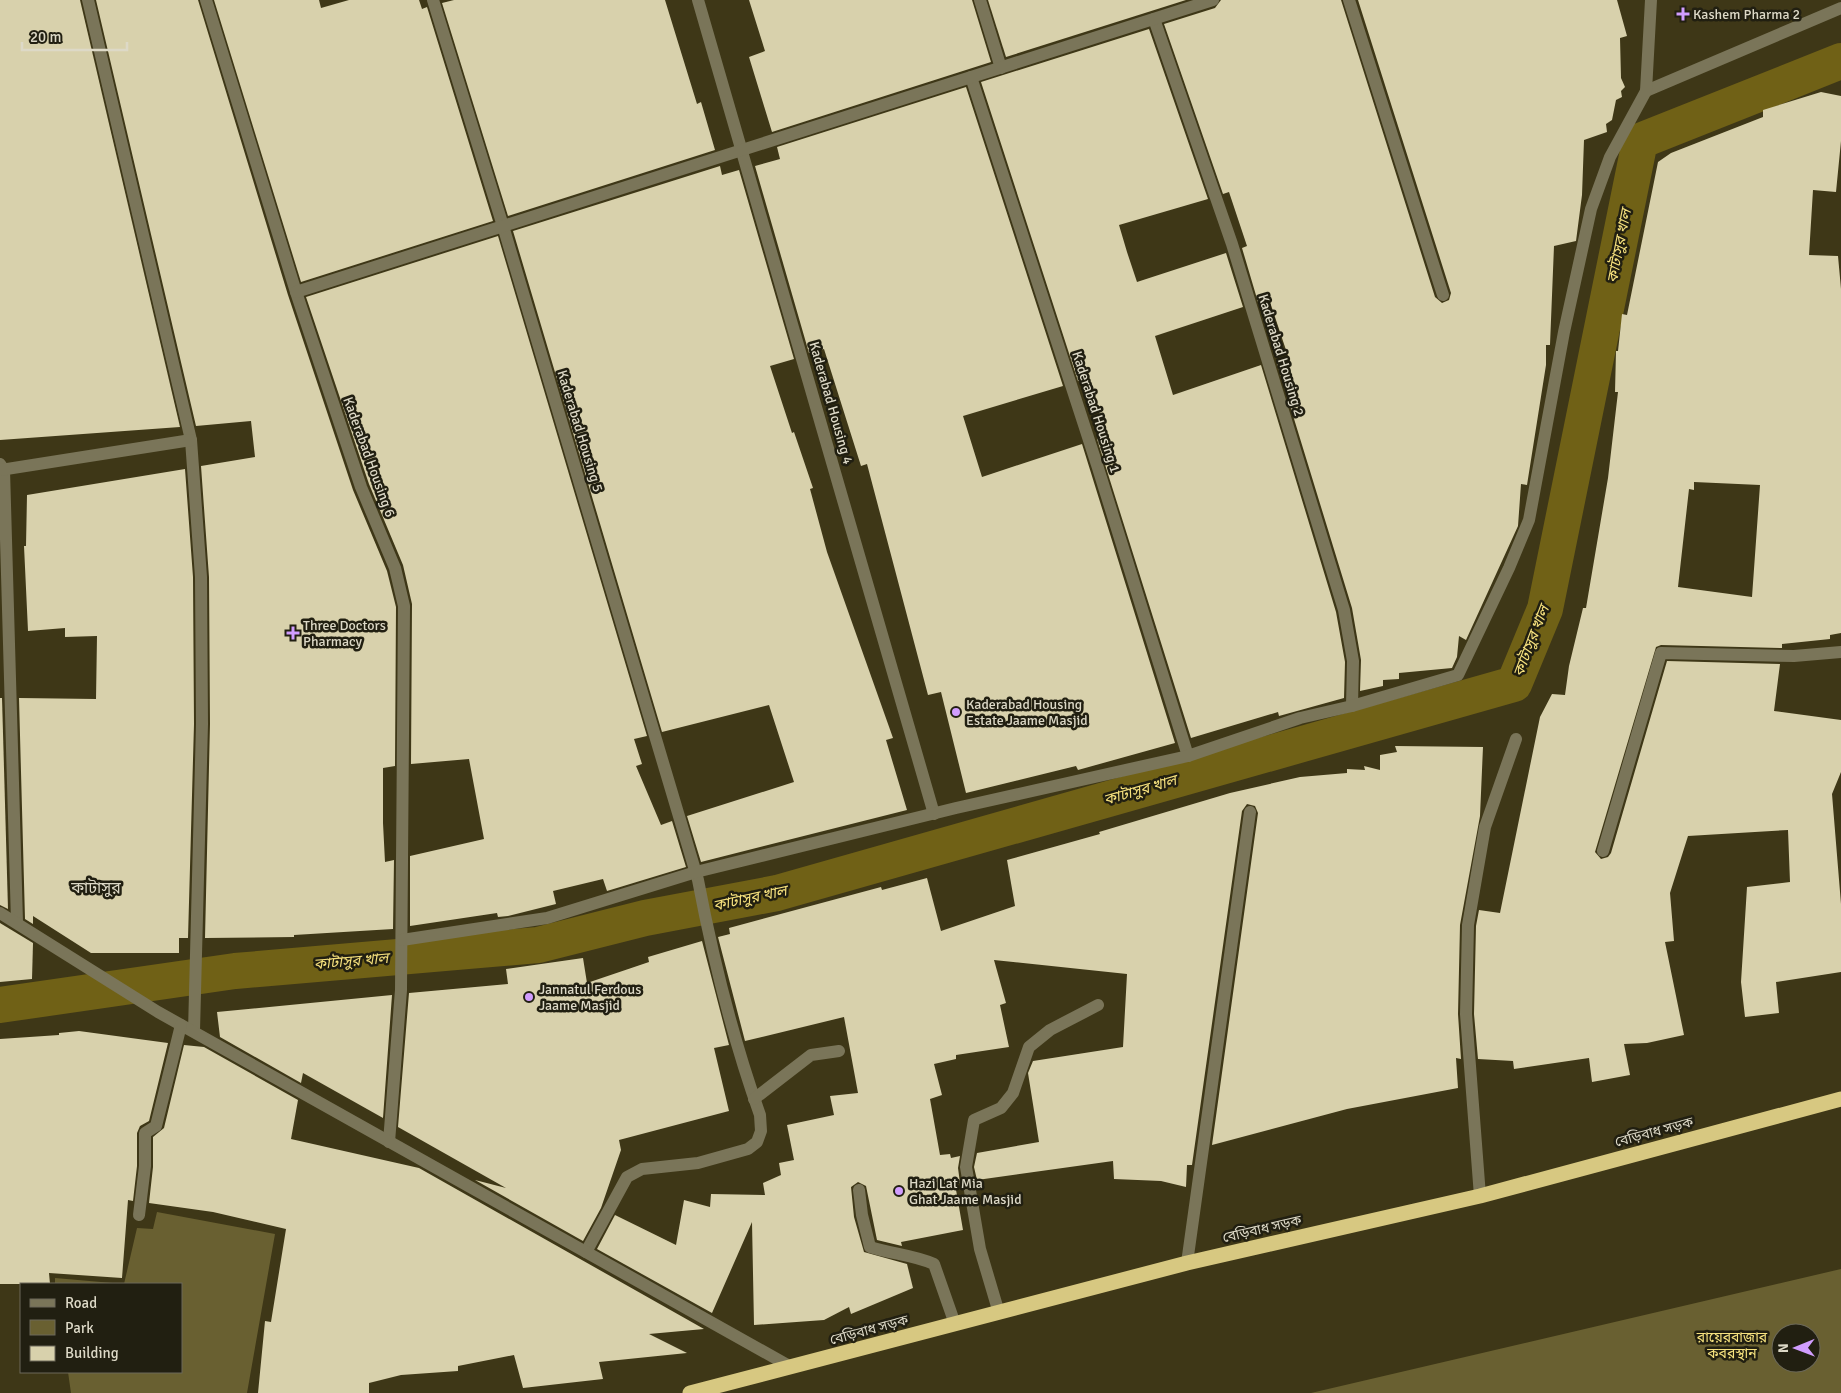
<svg xmlns="http://www.w3.org/2000/svg" width="1841" height="1393" font-family="Signika,'Noto Sans Bengali',sans-serif">
<style>
.green{fill:#696031;fill-rule:evenodd}
.lines{fill:none;stroke-linecap:round;stroke-linejoin:round}
.canal{stroke:#706116;stroke-width:36}
.building{fill:#d8d1ac;fill-rule:evenodd}
.minor{stroke:#7a7559;stroke-width:12}
.highway{stroke:#d7c881;stroke-width:15}
.poi-dot{fill:#d19dfe;stroke:#211f11;stroke-width:2}
.labels{text-anchor:middle;dominant-baseline:central;stroke-width:5;stroke-linejoin:round;paint-order:stroke}
.poi-label{font-size:14px;fill:#ddd9c7;stroke:#211f11;text-anchor:start}
.street-label{font-size:14px;fill:#ddd9c7;stroke:#211f11}
.park-label{font-size:14px;fill:#f7e37f;stroke:#211f11}
.water-label{font-size:15px;font-style:italic;fill:#f7e27e;stroke:#211f11}
.quarter-label{font-size:16px;fill:#ddd9c7;stroke:#211f11}
</style>
<rect width="100%" height="100%" fill="#3e3717"/>
<!-- green -->
<g class="green">
<path d="M157,1212L275,1234L247,1393H71L68,1372H181V1284H55V1278L124,1284L137,1228L153,1229Z"/>
<path d="M1841,1269V1393H1311ZM1781,1333H1811V1363H1781Z"/>
</g>
<g class="lines">
<!-- canal -->
<path class="canal" d="M0,1005L235,971L538,945L645,918L777,893L1514,684L1545,609L1640,141L1841,61"/>
</g>
<!-- building -->
<g class="building">
<path d="M0,0H80L180,427L0,440Z"/>
<path d="M96,0H198L288,295L353,490L387,571L396,607L395,766L383,768V823L385,862L394,860L393,929L294,935V937L205,938L210,724L209,577L201,466L255,457L251,421L196,426Z"/>
<path d="M214,0H319L321,8L349,0H419L422,9L427,7L493,221L301,282Z"/>
<path d="M454,0H665L697,104L701,102L715,150L508,216L442,3Z"/>
<path d="M749,0H972L991,62L772,132L749,57L765,51Z"/>
<path d="M988,0H1186L1006,57Z"/>
<path d="M1221,0H1341L1435,297L1442,303L1449,300L1451,293L1358,0H1617L1627,36L1620,38L1621,78L1625,87L1621,91L1622,97L1616,100L1612,120L1606,124L1607,132L1584,140L1582,195L1576,241L1554,246L1550,345H1546V365L1527,485L1521,484L1518,526L1466,640L1459,636L1457,657L1452,668L1399,673V679L1383,680V686L1360,691L1361,660L1352,608L1276,360L1288,356L1269,299L1258,302L1242,248L1247,246L1229,192L1223,194L1164,24L1215,8Z"/>
<path d="M1149,29L1208,199L1119,225L1127,252L1137,282L1226,253L1243,307L1155,336L1173,395L1261,365L1336,612L1345,662L1344,698L1279,716L1278,712L1191,738L1097,439L1107,436L1088,378L1078,381L981,82Z"/>
<path d="M966,87L1063,386L963,416L982,477L1082,444L1175,743L1078,770L1076,766L966,793L941,692L928,695L867,464L861,466L824,349L809,353L755,166L780,159L777,147Z"/>
<path d="M1821,92L1841,96V141L1836,192L1813,190L1809,255L1838,256L1841,289V633L1830,635V639L1782,644V648L1661,645L1656,647L1595,852L1601,859L1608,857L1611,853L1667,661L1780,664L1774,711L1841,720V772L1832,794L1841,904V972L1776,982L1779,1013L1745,1017L1741,982L1747,887L1790,882L1788,830L1688,836L1670,893L1674,941L1665,942L1684,1035L1647,1043L1624,1044L1630,1075L1592,1082L1589,1058L1514,1069L1513,1061L1478,1059L1474,1014L1476,926L1479,910L1500,913L1540,717L1552,694L1565,695L1569,666L1583,608H1586L1608,478L1618,392H1615L1616,351H1618L1622,314L1627,315L1658,162L1671,153L1763,117V110ZM1694,482L1760,485L1752,597L1678,587L1689,489L1694,490Z"/>
<path d="M720,166L722,175L739,170L794,359L770,366L792,433L794,432L813,488L810,489L827,552L893,738L886,740L907,810L701,862L687,816L794,782L769,705L662,732L513,231Z"/>
<path d="M498,236L647,736L634,739L642,764L636,766L661,825L672,821L686,867L607,891L603,879L553,891L556,904L508,916L498,917L497,913L410,926V856L484,839L469,759L411,764L412,604L403,565L369,484L306,297Z"/>
<path d="M185,469L193,577L194,724L188,938H179V953H91L33,916V924L25,919L19,698L96,699L97,636L65,637V628L28,631L24,546H26L27,495Z"/>
<path d="M0,698H2L8,909L0,905Z"/>
<path d="M1395,746L1483,747L1480,816L1460,925L1458,1014L1461,1059L1456,1058L1458,1088L1347,1109L1212,1145L1258,813L1255,806L1247,804L1242,811L1192,1165H1187L1186,1187L1161,1181L1114,1179L1113,1161L977,1180L974,1167L977,1153L1039,1142L1028,1073L1033,1061L1123,1047L1127,974L994,960L1006,1003L1000,1005L1009,1047L956,1055V1059L934,1064L942,1095L930,1099L940,1155L950,1154L951,1158L960,1156L958,1168L960,1183L955,1184L963,1230L901,1242L902,1246L877,1240L866,1186L858,1182L851,1187L854,1217L864,1252L907,1264L913,1288L851,1314L849,1307L824,1320L754,1325L752,1222L712,1313L597,1249L615,1215L676,1245L684,1200L710,1207L711,1194L765,1195L763,1183L781,1175L779,1163L794,1160L787,1125L834,1115L830,1096L858,1093L844,1017L745,1041L718,937L730,934L729,928L881,887L882,890L927,878L941,931L1015,906L1007,860L1100,834L1099,832L1230,793L1300,777L1347,773V769L1365,770L1364,766L1380,770V755L1397,752Z"/>
<path d="M0,923L33,943L32,979L0,982Z"/>
<path d="M702,941L729,1045L714,1048L729,1111L619,1140L621,1150L601,1208L583,1241L475,1180L506,1188L398,1127L409,993L508,984L506,969L583,958L587,983L649,962L648,957Z"/>
<path d="M392,995L383,1118L303,1073L301,1083L220,1037L217,1012Z"/>
<path d="M79,1031L168,1043L149,1121L140,1126L137,1133V1166L133,1201L128,1200L122,1278L49,1273L50,1284H0V1039L59,1035V1033Z"/>
<path d="M184,1045L204,1047L298,1100L291,1139L419,1168L704,1329L649,1334L687,1353L599,1362L603,1379L523,1388L514,1355L458,1366V1371L401,1375L369,1383V1393H258L265,1321L271,1322L286,1229L213,1212L149,1203L153,1167V1137L164,1128Z"/>
</g>
<g class="lines">
<!-- minor -->
<g class="minor">
<path d="M88,0L191,440L201,577L202,724L194,1031"/>
<path d="M206,0L296,292L361,487L395,568L404,606L401,990L389,1142"/>
<path d="M433,0L503,226L698,880C713,959 733,1039 760,1115L761,1131L757,1142L748,1149L698,1163L642,1169L627,1177L586,1252"/>
<path d="M698,0L934,814"/>
<path d="M980,0L1001,68"/>
<path d="M1349,0L1443,295"/>
<path d="M1154,19L1232,244L1344,610L1353,661L1352,706"/>
<path d="M971,77L1098,468L1188,756"/>
<path d="M1646,91L1841,8"/>
<path d="M296,292L1213,0"/>
<path d="M0,464L4,470L17,922"/>
<path d="M0,470L191,440"/>
<path d="M1603,851L1661,653L1794,656L1841,652"/>
<path d="M0,913L158,1012L791,1367"/>
<path d="M402,940L547,918L696,872L956,808L1188,756L1300,718L1352,706L1458,675L1509,568L1529,520L1564,332L1591,209L1610,157L1646,91L1651,0"/>
<path d="M754,1099L811,1055L839,1051"/>
<path d="M859,1190L862,1215L870,1247C892,1254 914,1255 934,1264L955,1324"/>
<path d="M1480,1196L1466,1014L1468,925L1485,827L1516,739"/>
<path d="M139,1215L145,1166V1133L156,1126L181,1025"/>
<path d="M1187,1263L1250,812"/>
<path d="M999,1313L980,1249L966,1167L974,1120L1001,1108L1013,1093L1029,1047L1050,1030L1098,1005"/>
</g>
<!-- highway -->
<path class="highway" d="M690,1393L1187,1263L1480,1196L1841,1099"/>
</g>
<!-- markers -->
<g class="poi-dot">
<path d="M1680.5 6.5h5v5h5v5h-5v5h-5v-5h-5v-5h5z"/>
<path d="M290.5 625.5h5v5h5v5h-5v5h-5v-5h-5v-5h5z"/>
<circle cx="956" cy="712" r="5"/>
<circle cx="529" cy="997" r="5"/>
<circle cx="899" cy="1191" r="5"/>
</g>
<g class="labels">
<!-- poi labels -->
<g class="poi-label">
<text x="1693" y="14">Kashem Pharma 2</text>
<text x="303" y="625">Three Doctors<tspan x="303" dy="16">Pharmacy</tspan></text>
<text x="966" y="704">Kaderabad Housing<tspan x="966" dy="16">Estate Jaame Masjid</tspan></text>
<text x="539" y="989">Jannatul Ferdous<tspan x="539" dy="16">Jaame Masjid</tspan></text>
<text x="909" y="1183">Hazi Lat Mia<tspan x="909" dy="16">Ghat Jaame Masjid</tspan></text>
</g>
<!-- street labels -->
<g class="street-label">
<text transform="translate(1281 355) rotate(73)">Kaderabad Housing 2</text>
<text transform="translate(831 403) rotate(74)">Kaderabad Housing 4</text>
<text transform="translate(1096 412) rotate(72)">Kaderabad Housing 1</text>
<text transform="translate(580 431) rotate(73)">Kaderabad Housing 5</text>
<text transform="translate(369 457) rotate(70)">Kaderabad Housing 6</text>
<text transform="translate(1654 1132) rotate(-15)">বেড়িবাধ সড়ক</text>
<text transform="translate(1262 1229) rotate(-13)">বেড়িবাধ সড়ক</text>
<text transform="translate(869 1330) rotate(-15)">বেড়িবাধ সড়ক</text>
</g>
<!-- park labels -->
<g class="park-label">
<text x="1732" y="1337">রায়েরবাজার<tspan x="1732" dy="16">কবরস্থান</tspan></text>
</g>
<!-- water labels -->
<g class="water-label">
<text transform="translate(1619 246) rotate(-79)">কাটাসুর খাল</text>
<text transform="translate(1531 641) rotate(-69)">কাটাসুর খাল</text>
<text transform="translate(1140 790) rotate(-16)">কাটাসুর খাল</text>
<text transform="translate(750 898) rotate(-12)">কাটাসুর খাল</text>
<text transform="translate(351 961) rotate(-5)">কাটাসুর খাল</text>
</g>
<!-- quarter labels -->
<g class="quarter-label">
<text x="96" y="888">কাটাসুর</text>
</g>
</g>
<!-- legend -->
<rect x="20" y="1283" width="162" height="90" fill="#211f11" stroke="#6c695a"/>
<rect x="30" y="1299" width="25" height="8" fill="#7a7559" stroke="#6c695a"/>
<text x="65" y="1308" font-size="15" fill="#ddd9c7">Road</text>
<rect x="30" y="1320" width="25" height="15" fill="#696031" stroke="#6c695a"/>
<text x="65" y="1333" font-size="15" fill="#ddd9c7">Park</text>
<rect x="30" y="1346" width="25" height="15" fill="#d8d1ac" stroke="#6c695a"/>
<text x="65" y="1358" font-size="15" fill="#ddd9c7">Building</text>
<!-- north arrow -->
<g transform="translate(1796 1348) rotate(269)"><circle r="24" fill="#211f11" stroke="#6c695a"/>
<path d="M0-4L9 19L0 12L-9 19Z" fill="#d19dfe"/>
<text y="-8" font-size="14" font-weight="bold" text-anchor="middle" fill="#ddd9c7">N</text>
</g>
<!-- scale -->
<path d="M22 42v8h105v-8" fill="none" stroke="#ddd9c7" stroke-width="2.5"/>
<text x="30" y="42" font-size="15" fill="#ddd9c7" stroke="#211f11" stroke-width="4" paint-order="stroke">20 m</text>
</svg>
